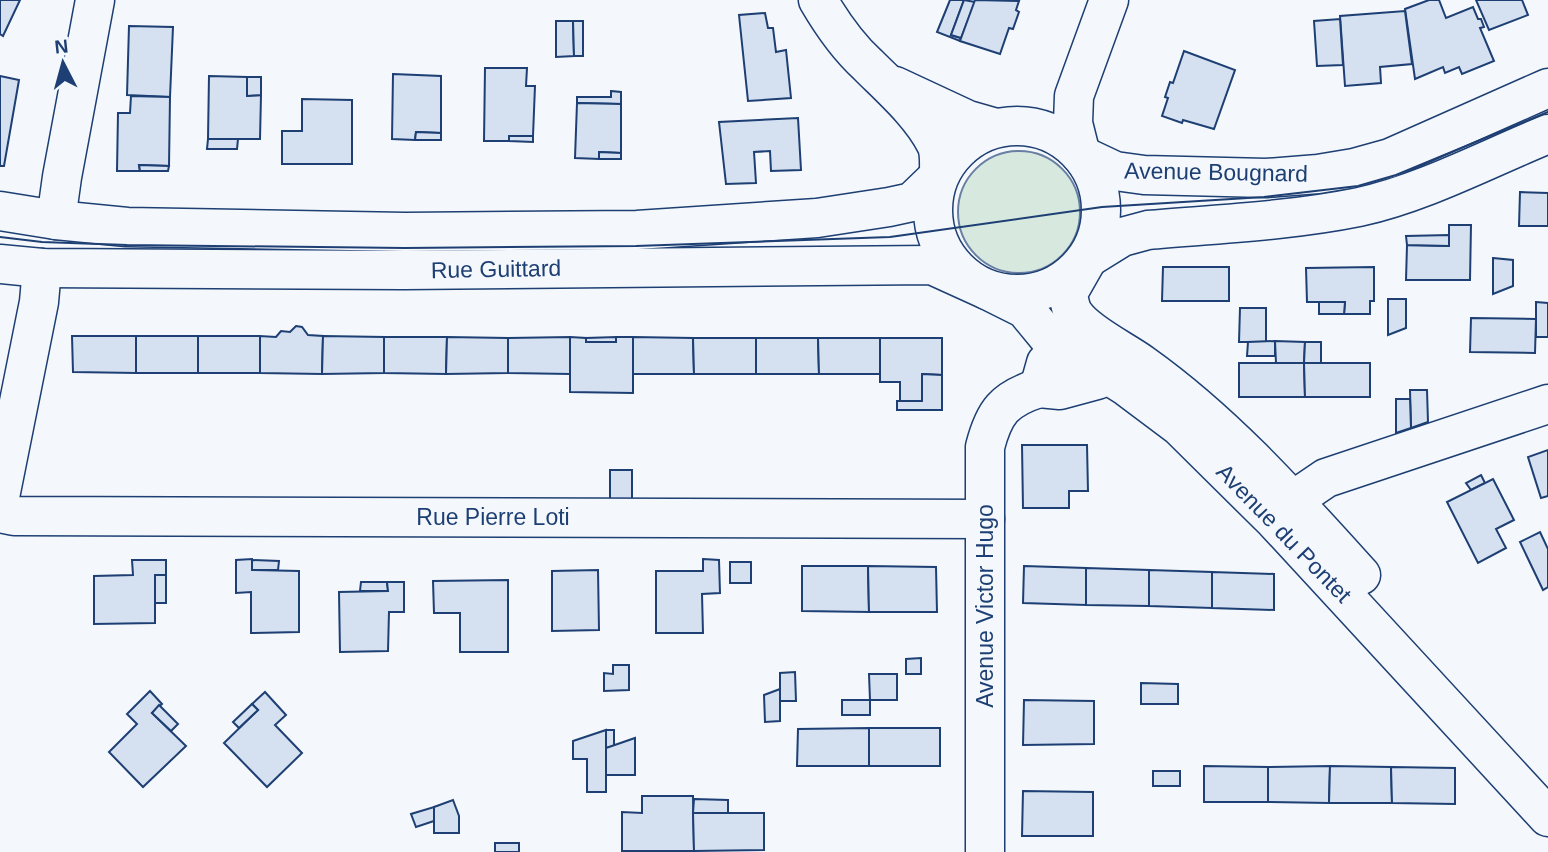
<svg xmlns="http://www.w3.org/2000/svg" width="1548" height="852" font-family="Helvetica,sans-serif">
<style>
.green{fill:#d7e8df;stroke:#687fa3;stroke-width:2}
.building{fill:#d5e0f0;stroke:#1d3f73;stroke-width:2}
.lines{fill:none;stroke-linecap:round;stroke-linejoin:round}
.minor-casing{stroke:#1d3f73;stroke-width:41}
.major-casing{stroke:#1d3f73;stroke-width:41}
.minor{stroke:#f4f7fb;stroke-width:38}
.major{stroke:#f4f7fb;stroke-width:38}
.tram{stroke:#1d3f73;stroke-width:2}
.labels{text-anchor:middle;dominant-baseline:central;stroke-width:5;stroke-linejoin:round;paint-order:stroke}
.street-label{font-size:23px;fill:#1d3f73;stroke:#f4f7fb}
</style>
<rect width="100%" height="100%" fill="#f4f7fb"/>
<!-- green -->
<circle class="green" cx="1019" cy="212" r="61"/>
<!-- building -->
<g class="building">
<path d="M0,0H20L3,36L0,34Z"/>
<path d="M950,0H964L951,35L961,38L960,41L937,32Z"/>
<path d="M964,0L975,2L961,38L951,35Z"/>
<path d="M975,0L1019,1L1016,10L1019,12L1013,29L1009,28L1000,54L960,41Z"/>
<path d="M1429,0H1439L1446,18L1473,7L1478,19H1481L1484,27L1480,28L1494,61L1462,74L1459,67L1445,73L1443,67L1415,79L1405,9Z"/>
<path d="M1476,0H1522L1528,15L1489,30Z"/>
<path d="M1405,11L1412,64L1380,67L1381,83L1345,86L1340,16Z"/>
<path d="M765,13L768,28H773L776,52L786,50L791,98L748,101L739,15Z"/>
<path d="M1340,19L1343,65L1317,66L1314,21Z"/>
<path d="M556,21H573L574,56L556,57Z"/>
<path d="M573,21H583V56H574Z"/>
<path d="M129,26L173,27L170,97L127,95Z"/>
<path d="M1184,51L1235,70L1214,129L1183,120L1182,123L1162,116L1168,98L1165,97L1170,82L1173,83Z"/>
<path d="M485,68H527L526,86H535L533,136H509V141H484Z"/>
<path d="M393,74L441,76V133L416,132L415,140L392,139Z"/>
<path d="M0,76L19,80L4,166H0Z"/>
<path d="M209,76L247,77V96L261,95L260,139H208Z"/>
<path d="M247,77H261V95L247,96Z"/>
<path d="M611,91L621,92V104L577,103V97H611Z"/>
<path d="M131,96L170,97L169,166L139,165L140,171H117L118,113H130Z"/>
<path d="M302,99L352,100V164H282V131H302Z"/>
<path d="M577,103L621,104V153L599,152V159L575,158Z"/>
<path d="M798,118L801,170L771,171L770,151L754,152L756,183L726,184L719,122Z"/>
<path d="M416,132L441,133V140H415Z"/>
<path d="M509,136H533V142L509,141Z"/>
<path d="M208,139H238L237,149H207Z"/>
<path d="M599,152L621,153V159H599Z"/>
<path d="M139,165L169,166L168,171H140Z"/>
<path d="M1520,192L1548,193V226H1519Z"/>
<path d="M1449,225H1471L1470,280H1406L1407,245L1449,246Z"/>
<path d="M1449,235V246L1407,245L1406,236Z"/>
<path d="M1493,258L1513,260V286L1493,294Z"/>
<path d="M1163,267H1229V301H1162Z"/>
<path d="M1374,267V301H1370V314H1344L1345,302H1307L1306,268Z"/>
<path d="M1388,299H1406V328L1388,335Z"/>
<path d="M1319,302H1345L1344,314H1319Z"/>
<path d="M1536,302L1548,303V337H1536Z"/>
<path d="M1240,308H1266V342H1239Z"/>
<path d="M1471,318L1536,319L1535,353L1470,352Z"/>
<path d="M296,326L302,327L308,335L323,336L322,374L260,373V336L276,337L281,331L290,332Z"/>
<path d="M72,336H136V373L73,372Z"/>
<rect x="136" y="336" width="62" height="37"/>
<rect x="198" y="336" width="62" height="37"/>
<path d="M323,336L384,337V373L322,374Z"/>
<path d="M384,337H447L446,374L384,373Z"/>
<path d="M447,337L508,338V373L446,374Z"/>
<path d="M570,337L586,338V342H616V337H633V393L570,392Z"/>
<path d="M570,337V374L508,373V338Z"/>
<path d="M616,337V342H586V338Z"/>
<path d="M633,337L693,338L694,374H633Z"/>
<path d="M693,338H756V374H694Z"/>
<path d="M756,338H818L819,374H756Z"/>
<path d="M818,338H880V374H819Z"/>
<path d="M880,338H942V375L922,374V401H900V382H880Z"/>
<path d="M1275,341V356H1247L1248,342Z"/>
<path d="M1275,341L1305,342L1304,363H1276Z"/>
<path d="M1305,342H1321V363H1304Z"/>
<path d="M1239,363H1304L1305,397H1239Z"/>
<path d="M1304,363H1370V397H1305Z"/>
<path d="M922,374L942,375V410H897V401H922Z"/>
<path d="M1410,390H1427L1428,422L1411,428Z"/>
<path d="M1396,399H1410L1411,428L1396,433Z"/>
<path d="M1022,445H1087L1088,491H1069V508H1023Z"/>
<path d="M1548,450V496L1541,498L1528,457Z"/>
<rect x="610" y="470" width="22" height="29"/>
<path d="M1481,475L1485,483L1471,490L1466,483Z"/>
<path d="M1493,479L1514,520L1496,529L1506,548L1478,563L1447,502Z"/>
<path d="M1540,532L1548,549V587L1543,590L1520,542Z"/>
<path d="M252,559V570L299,571V632L251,633V592L236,593V560Z"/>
<path d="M703,559L719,560L720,593L702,594L703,633H656V571H703Z"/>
<path d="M132,560H166V575H155V623L94,624V576L133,575Z"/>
<path d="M252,560L279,561L278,570H252Z"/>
<rect x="730" y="562" width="21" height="21"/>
<path d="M802,566H868L869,612L802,611Z"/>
<path d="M868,566L936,567L937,612H869Z"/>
<path d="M1024,566L1086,568V605L1023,603Z"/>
<path d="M1086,568L1149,570V606L1086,605Z"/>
<path d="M598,570L599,630L552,631V571Z"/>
<path d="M1149,570L1212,572V608L1149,606Z"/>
<path d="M1212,572L1274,574V610L1212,608Z"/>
<rect x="155" y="575" width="11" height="28"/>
<path d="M508,580V652H460V613H434L433,581Z"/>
<path d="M361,582H387L388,591H360Z"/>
<path d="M387,582H404V612H389L388,651L340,652L339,592L388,591Z"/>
<path d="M921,658V674H906V659Z"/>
<path d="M613,665H629V690L604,691V673L613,674Z"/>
<path d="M795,672L796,701H780V673Z"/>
<path d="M869,674H897V700H870Z"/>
<path d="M1141,683L1178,684V704H1141Z"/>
<path d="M780,689V721L765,722L764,695Z"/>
<path d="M150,691L162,704L152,713L186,746L143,787L109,752L137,724L127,714Z"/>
<path d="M265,692L286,715L275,725L302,753L267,787L224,743L258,710L252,704Z"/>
<rect x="842" y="700" width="28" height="15"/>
<path d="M1024,700L1094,701V744L1023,745Z"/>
<path d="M252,704L258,710L239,728L233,722Z"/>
<path d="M159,705L178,724L171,731L152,713Z"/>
<path d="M869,728V766H797L798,729Z"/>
<rect x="869" y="728" width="71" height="38"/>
<path d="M606,730H614V746L606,748Z"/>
<path d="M606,730V792H587V759H573V741Z"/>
<path d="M635,738V775H606V748Z"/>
<path d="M1204,766L1268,767V802H1204Z"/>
<path d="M1330,766L1329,803L1268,802V767Z"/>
<path d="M1330,766L1391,767L1392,803H1329Z"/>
<path d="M1391,767L1455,768V804L1392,803Z"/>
<rect x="1153" y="771" width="27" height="15"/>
<path d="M1023,791L1093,792V836H1022Z"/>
<path d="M642,796H693L694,851H622V812L642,813Z"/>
<path d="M694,799L728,800V813H693Z"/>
<path d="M453,800L459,816V833H434V807Z"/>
<path d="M434,807V821L416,827L411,814Z"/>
<path d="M693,813H764V850L694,851Z"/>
<rect x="495" y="843" width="24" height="9"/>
</g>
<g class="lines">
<!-- minor casing -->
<g class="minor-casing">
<g id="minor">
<path d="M818,0C832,24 847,46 868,65C891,88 921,114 936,144C940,152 939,166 939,176"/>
<path d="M895,86L968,120L996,128"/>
<path d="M1081,155L1073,123L1074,96L1109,0"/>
<path d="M56,220L62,177L95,0"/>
<path d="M1088,258L1068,293C1069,300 1070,308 1074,314C1086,333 1123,350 1142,364C1225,423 1293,500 1361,575"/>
<path d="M987,290L1025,309L1048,337L1127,387L1179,426L1275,521L1548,817"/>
<path d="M1046,363L1039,388L1060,390L1097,380L1114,355"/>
<path d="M0,497L39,302L42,268"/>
<path d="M0,513L14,516L985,519"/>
<path d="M1277,519L1301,495L1326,478L1548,404"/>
<path d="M985,852V447C994,412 1004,399 1039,388"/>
</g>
</g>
<!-- major casing -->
<g class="major-casing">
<g id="major">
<circle cx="1017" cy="210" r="84"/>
<path d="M1081,155L1115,171L1144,175L1266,178L1318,174L1354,168L1390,158L1548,88"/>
<path d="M0,211L56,220L127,227L405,232L637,230L817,218L889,207L912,202L939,176"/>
<path d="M1088,258L1122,237L1148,230C1218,224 1290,221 1359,207C1423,193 1487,159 1548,134"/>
<path d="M0,264L42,268L404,270L932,265L987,290"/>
</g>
</g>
<!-- minor -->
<use href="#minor" class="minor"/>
<!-- major -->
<use href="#major" class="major"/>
<!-- tram -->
<path class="tram" d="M0,237L42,242L127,245L405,248L636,246L890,237L1102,207L1264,197L1358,186L1396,175L1548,112"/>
</g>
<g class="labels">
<!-- street labels -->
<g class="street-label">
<text transform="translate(1216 172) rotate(1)">Avenue Bougnard</text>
<text transform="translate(496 269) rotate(-1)">Rue Guittard</text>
<text x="493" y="517">Rue Pierre Loti</text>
<text transform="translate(1284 533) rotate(46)">Avenue du Pontet</text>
<text transform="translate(985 606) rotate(-90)">Avenue Victor Hugo</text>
</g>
</g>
<!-- north arrow -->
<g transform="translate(63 63) rotate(354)" stroke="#f4f7fb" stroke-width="5" paint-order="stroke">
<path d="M0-5L12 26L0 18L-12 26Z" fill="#1d3f73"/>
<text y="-10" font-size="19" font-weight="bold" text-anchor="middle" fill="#1d3f73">N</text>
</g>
</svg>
